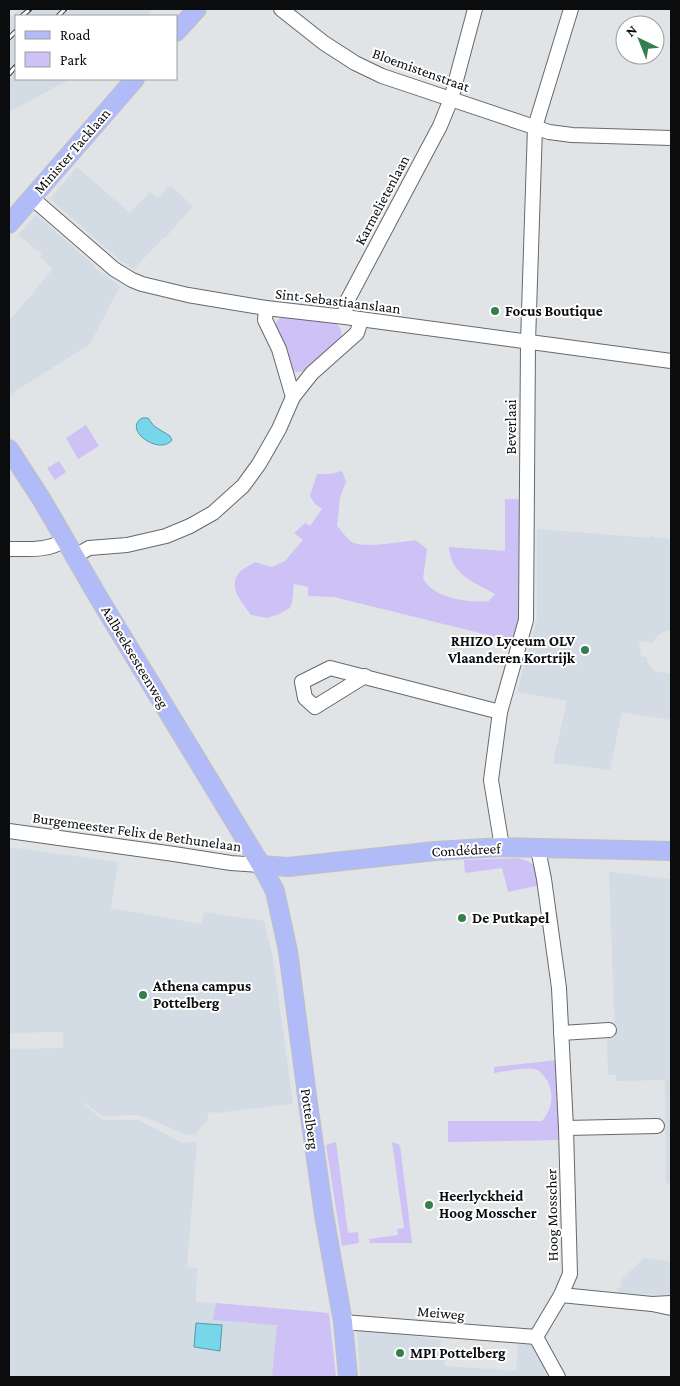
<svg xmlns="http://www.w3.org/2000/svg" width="680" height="1386" font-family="'Crimson Pro',serif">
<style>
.built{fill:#d3dbe5}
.green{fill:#cdc1f6}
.water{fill:#77d6ea;stroke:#5799a8}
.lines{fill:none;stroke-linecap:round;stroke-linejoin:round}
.minor-casing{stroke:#66696c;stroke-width:16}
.major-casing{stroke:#c0c0c0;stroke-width:20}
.minor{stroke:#fff;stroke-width:14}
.major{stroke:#b1bbf8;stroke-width:18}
.rail-casing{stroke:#404244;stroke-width:5}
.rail{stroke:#fff;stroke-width:3;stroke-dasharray:9;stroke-linecap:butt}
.poi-dot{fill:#347f4d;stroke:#fff;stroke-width:2}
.labels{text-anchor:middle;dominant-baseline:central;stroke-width:4;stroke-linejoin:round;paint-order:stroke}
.street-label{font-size:15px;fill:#0b0c0d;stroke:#fff}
.poi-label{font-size:15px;font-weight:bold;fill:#0b0c0d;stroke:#fff;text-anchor:start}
</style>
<rect width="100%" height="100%" fill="#e0e4e7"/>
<!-- built -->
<g class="built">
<path d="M20,9H153L146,16H16V79H70L9,112V19Z"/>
<path d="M77,167L130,213L150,192L158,198L170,185L193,206L165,238L164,237L134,269L121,261L50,199Z"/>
<path d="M36,215L95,266L94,267L120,286L90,344L9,395V321L53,269L40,257L42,254L18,235Z"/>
<path d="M537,529L650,538L651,536L671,540V630L663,632L658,635L652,643L640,641L639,648H641L640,656L647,657V662L654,671L671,674V720L622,712L610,770L553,763L567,701L517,692L537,619Z"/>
<path d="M9,847L118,862L111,908L201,924L204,912L264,921L273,958L293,1104L216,1113V1112L208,1113L207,1123L201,1127L195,1135H188L139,1115L103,1116L79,1100L103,1120H138L183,1143L197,1142L187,1267L197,1268L196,1302L216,1303L214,1320L278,1324L272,1377H9V1049L67,1048L63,1047V1032L9,1033Z"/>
<path d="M609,872L671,879V1186L666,1181L665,1080L616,1081V1075H608L607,1038L615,1037Z"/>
<path d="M644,1258L671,1262V1295L617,1293V1288H620L622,1279Z"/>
<path d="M357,1329L441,1340L440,1357H445V1366L516,1371L518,1345L527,1343L536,1348L553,1377H360Z"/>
</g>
<!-- green -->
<g class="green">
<path d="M282,316L336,323C341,328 343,332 340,339L306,371L296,372L291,368L275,327L277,321Z"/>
<path d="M86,425L99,446L78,459L66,438Z"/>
<path d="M59,461L66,472L55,480L47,468Z"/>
<path d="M342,471L346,482L340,497L337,526C342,531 348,541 354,543C369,548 399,542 415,540L427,549L423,579C426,582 428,586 431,588C444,599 473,603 489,601L495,594C474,582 450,574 449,547L505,551V499H519L523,611L516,642L334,597L308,596V587L294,584L292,602L290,608L279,614L267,618L251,615C243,603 228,589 238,574C241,569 249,566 255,562L272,567L285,561L303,540L294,533L305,523L310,526L322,509L315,504L310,496L317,474H330Z"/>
<path d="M519,858L528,861L535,866L540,885L508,892L502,868L465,873L464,860Z"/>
<path d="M557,1060L563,1140L448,1142V1121H542C554,1108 555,1089 543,1075C541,1072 537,1069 534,1069C527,1067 502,1072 494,1073V1067Z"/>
<path d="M336,1142L348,1233L358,1232L359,1243L342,1246L326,1145Z"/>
<path d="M392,1142L400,1145L412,1243H370L369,1239L398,1235L397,1229L404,1228Z"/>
<path d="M216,1303L329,1313L336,1377H272L277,1325L213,1320Z"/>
</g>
<!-- water -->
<g class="water">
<path d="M142,418H148L154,426L170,436L172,440C160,456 122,430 142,418Z"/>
<path d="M196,1323L222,1325L220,1351L194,1347Z"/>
</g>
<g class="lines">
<!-- minor casing -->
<g class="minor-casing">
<g id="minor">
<path d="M281,9L324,43L355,63L382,76L549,132L572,135L671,138"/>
<path d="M32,198L114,269L132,280L142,284L188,295L266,308L345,317L671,361"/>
<path d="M266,308L265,320L279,349L293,397"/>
<path d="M345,317L346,303L440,126L451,99L475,9"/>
<path d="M9,549C29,549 48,551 65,540"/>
<path d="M75,556L89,548L127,545L166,536L190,526L213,513L243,486L259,464L279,429L293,397L312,373L357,333L361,320"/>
<path d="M365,676L315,707L305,698L302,682L330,668L500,712"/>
<path d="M9,831L174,854L231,863L261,865"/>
<path d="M502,847L491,780L500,712L526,620L528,342L535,127L571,9"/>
<path d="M561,1033L609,1030"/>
<path d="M566,1128L657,1126"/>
<path d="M561,1295L652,1304"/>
<path d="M671,1303L652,1304L671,1308"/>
<path d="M343,1322L536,1337"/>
<path d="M536,1337L561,1295L570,1274L566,1128L559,988L544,879L538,849"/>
<path d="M536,1337L558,1377"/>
</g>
</g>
<!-- major casing -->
<g class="major-casing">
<g id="major">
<path d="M176,32L197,9"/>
<path d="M9,224L135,79"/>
<path d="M9,449L42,500L100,600L261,865L275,891L288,951L308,1103L324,1215L343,1322L348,1377"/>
<path d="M261,865L288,867L435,851L502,847L671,851"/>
</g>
</g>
<!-- minor -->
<use href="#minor" class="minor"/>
<!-- major -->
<use href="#major" class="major"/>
<!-- rail casing -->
<g class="rail-casing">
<g id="rail">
<path d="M22,16L30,9"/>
<path d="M58,16L65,9"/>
<path d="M9,38L16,31"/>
<path d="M9,74L16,66"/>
</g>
</g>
<!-- rail -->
<use href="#rail" class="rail"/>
</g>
<!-- markers -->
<g class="poi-dot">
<circle cx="495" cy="311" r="5"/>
<circle cx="585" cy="650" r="5"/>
<circle cx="462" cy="918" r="5"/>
<circle cx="143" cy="995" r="5"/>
<circle cx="429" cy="1205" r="5"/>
<circle cx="400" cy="1353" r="5"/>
</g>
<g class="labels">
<!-- street labels -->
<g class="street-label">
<text transform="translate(421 70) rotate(20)">Bloemistenstraat</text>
<text transform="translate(72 151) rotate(-49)">Minister Tacklaan</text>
<text transform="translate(382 200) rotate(-62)">Karmelietenlaan</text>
<text transform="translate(338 301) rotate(7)">Sint-Sebastiaanslaan</text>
<text transform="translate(511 427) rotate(-90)">Beverlaai</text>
<text transform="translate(135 657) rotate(59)">Aalbeeksesteenweg</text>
<text transform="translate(137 832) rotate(8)">Burgemeester Felix de Bethunelaan</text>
<text transform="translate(466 850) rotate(-3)">Condédreef</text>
<text transform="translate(310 1119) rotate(82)">Pottelberg</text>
<text transform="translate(552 1215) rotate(-91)">Hoog Mosscher</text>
<text transform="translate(441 1313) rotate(5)">Meiweg</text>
</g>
<!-- poi labels -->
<g class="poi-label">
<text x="505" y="311">Focus Boutique</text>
<text x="575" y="641" text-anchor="end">RHIZO Lyceum OLV<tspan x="575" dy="17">Vlaanderen Kortrijk</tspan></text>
<text x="472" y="918">De Putkapel</text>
<text x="153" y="986">Athena campus<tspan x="153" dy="17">Pottelberg</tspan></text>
<text x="439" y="1196">Heerlyckheid<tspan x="439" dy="17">Hoog Mosscher</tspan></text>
<text x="410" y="1353">MPI Pottelberg</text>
</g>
</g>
<!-- border -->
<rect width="680" height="1386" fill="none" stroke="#0b0c0d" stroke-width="20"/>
<!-- legend -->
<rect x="15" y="15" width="162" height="65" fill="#ffffff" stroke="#9d9e9e"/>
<rect x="25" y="31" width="25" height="8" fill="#b1bbf8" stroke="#9d9e9e"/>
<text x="60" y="40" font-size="15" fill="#0b0c0d">Road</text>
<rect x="25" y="52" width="25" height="15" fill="#cdc1f6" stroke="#9d9e9e"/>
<text x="60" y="65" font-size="15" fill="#0b0c0d">Park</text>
<!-- north arrow -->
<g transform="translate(640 40) rotate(317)"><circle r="24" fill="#ffffff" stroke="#9d9e9e"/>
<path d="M0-4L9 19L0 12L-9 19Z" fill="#347f4d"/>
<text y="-8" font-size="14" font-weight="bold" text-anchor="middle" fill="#0b0c0d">N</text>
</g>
</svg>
